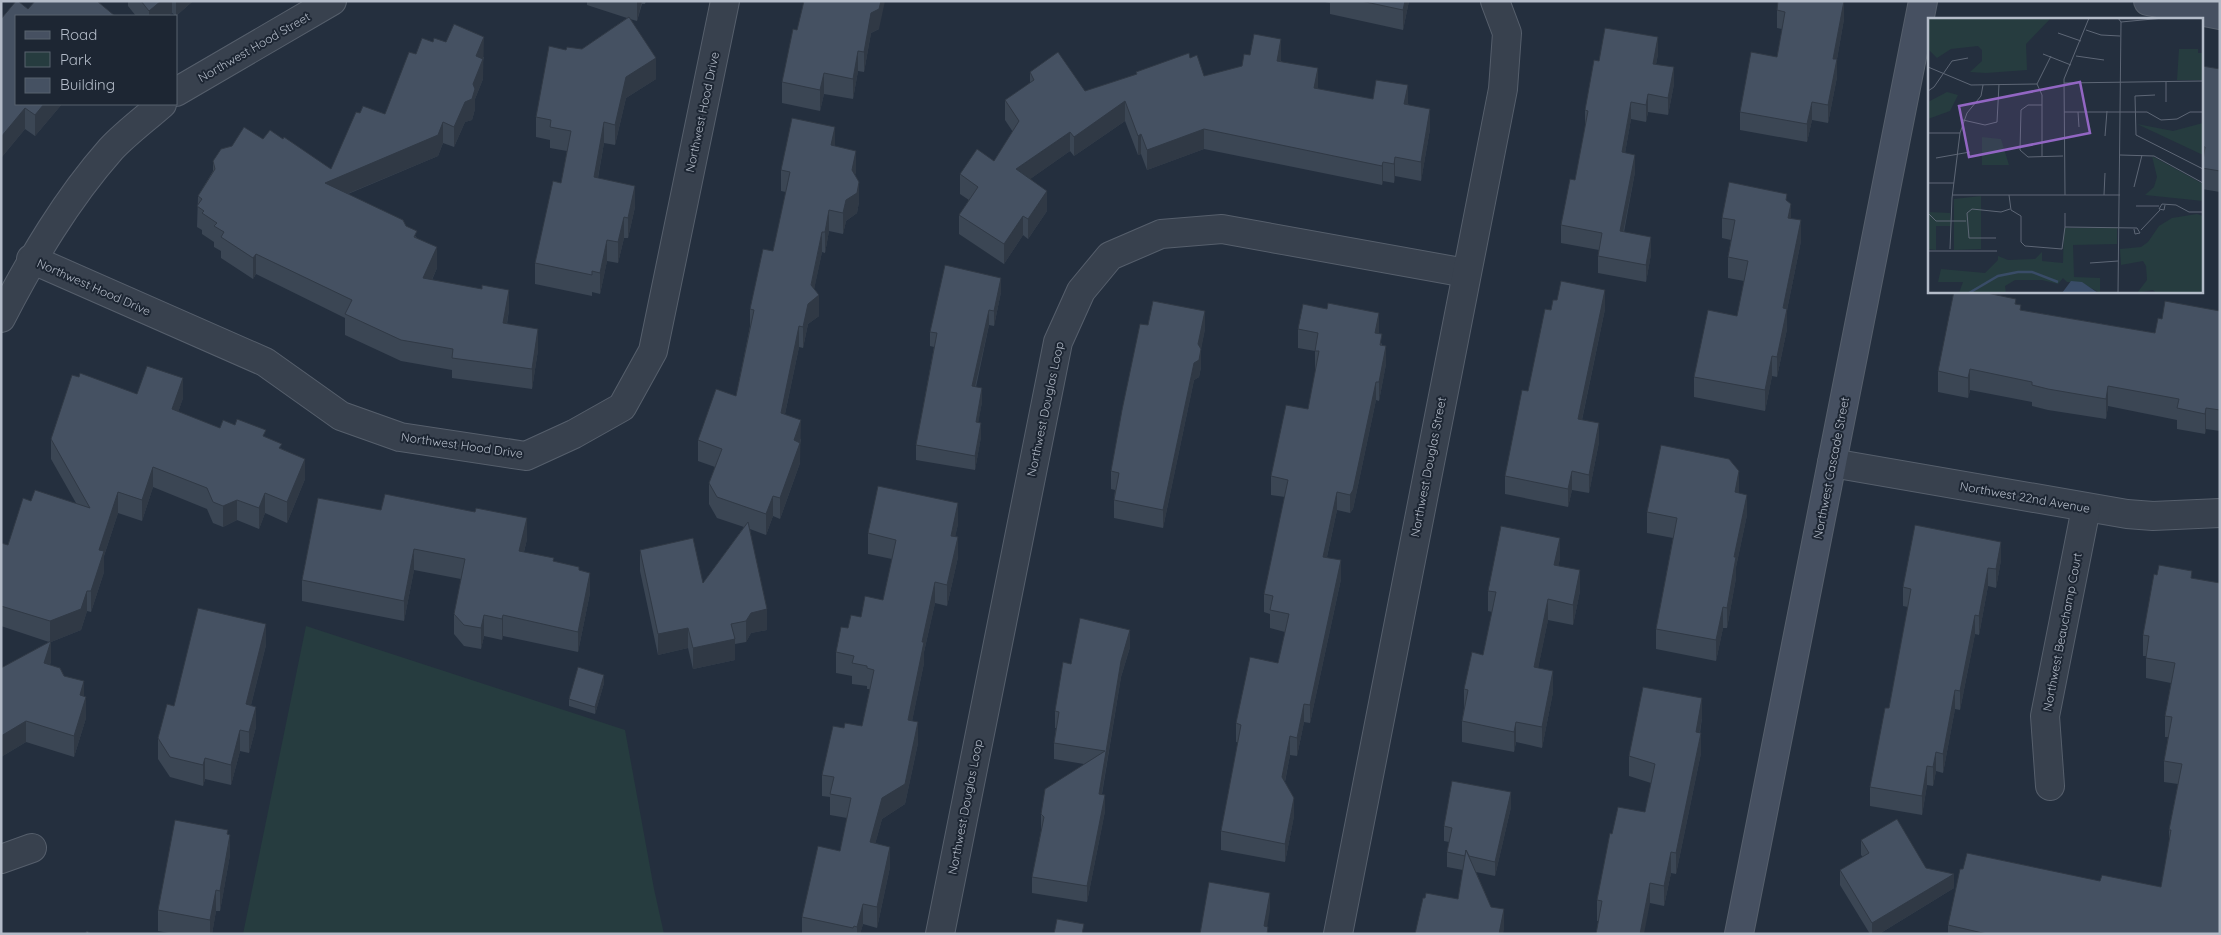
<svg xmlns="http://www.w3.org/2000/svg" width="2221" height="935" font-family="Quicksand,sans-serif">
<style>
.green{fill:#263c3f}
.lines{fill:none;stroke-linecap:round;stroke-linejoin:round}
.street-casing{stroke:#565f6c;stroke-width:30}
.secondary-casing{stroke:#565f6c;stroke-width:30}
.street{stroke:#38414e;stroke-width:28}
.secondary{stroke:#465061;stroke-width:28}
.wall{fill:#3b4654}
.shaded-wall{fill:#303945}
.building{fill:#455162;stroke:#303945}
.labels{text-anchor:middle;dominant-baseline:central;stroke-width:4;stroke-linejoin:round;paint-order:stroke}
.street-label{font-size:12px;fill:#b4bcc9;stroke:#1d2633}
.inset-river{fill:none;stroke:#394c67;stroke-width:2.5}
.inset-road{fill:none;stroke:#5e6776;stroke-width:1}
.view{fill:#9266c3;fill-opacity:0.15;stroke:#9266c3;stroke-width:2.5}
.inset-edge{fill:none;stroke:#b4bcc9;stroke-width:2.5}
</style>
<rect width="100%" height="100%" fill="#242f3e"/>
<!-- green -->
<path class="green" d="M306,626L625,730L654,889L664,934H243Z"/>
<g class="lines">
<!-- street casing -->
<g class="street-casing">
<g id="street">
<path d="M176,92L332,1"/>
<path d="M31,259L265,362L341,416L400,437L526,456L574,434L622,407L653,351L725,1"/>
<path d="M1,318C32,258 66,200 111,149C126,133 145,119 162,104"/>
<path d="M1832,463L2127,514L2153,516L2220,513"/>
<path d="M2050,786L2045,716L2086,508"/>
<path d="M1,859L32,848"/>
<path d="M940,934L1058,342L1081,291L1110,256L1161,234L1222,229L1466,273"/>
<path d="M1338,934L1503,89L1507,33L1495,1"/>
</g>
</g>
<!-- secondary casing -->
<g class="secondary-casing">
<g id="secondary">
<path d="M2148,1L2220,15"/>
<path d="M1739,934L1923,1"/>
</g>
</g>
<!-- street -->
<use href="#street" class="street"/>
<!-- secondary -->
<use href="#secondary" class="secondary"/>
</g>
<!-- wall -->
<g class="wall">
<path d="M128,1H193L176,16L172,13L168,16H136L128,6Z"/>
<path d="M587,1H646L645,4H642L637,21L630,19L656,79L626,98L615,145L604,143L598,178L635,207L628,238H624L618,263L607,261L600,294L592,292V296L535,284V263L561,183L567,151L550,148V140L536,137V117L566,50L582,49L627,18L587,5Z"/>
<path d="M1320,1H1409L1403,30L1330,14V3Z"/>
<path d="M28,9L16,104H62L35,136L25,129L1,158V19Z"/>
<path d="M1777,10L1844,19L1837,59V77L1828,123L1812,120L1807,142L1740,130V112L1777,57L1782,29L1777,28Z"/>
<path d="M879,29L871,33L864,72L858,71L853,99L824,94L820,111L782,103V82L797,30Z"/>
<path d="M416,54L484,57L483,61V79L475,99V109L472,120L465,122L454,147L443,143L438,156L348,194L406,226L417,238L437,268L432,280L509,310L507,324L538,350L532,389L452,378V370L401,361L345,335V318L256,274L253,279L221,258V251L214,247V242L202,234V230L197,227L198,196L213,171V161L263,139L331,169L360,113L385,114Z"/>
<path d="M1658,54L1656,64L1674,84L1668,115L1648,112L1646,122L1631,119L1625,153L1635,172L1624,232L1651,254L1646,282L1598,273V256L1599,250L1561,243V225L1575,180L1585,128V110L1599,61Z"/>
<path d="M1190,58L1204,76L1281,59V61L1318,89L1373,99L1408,104L1430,129L1421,181L1395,176L1394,183L1383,181L1382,185L1204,149L1147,170L1141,154L1138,155L1125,121L1074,156L1070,151L1030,179L1047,211L1028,239L1023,235L1004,264L959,234V215L969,200L960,194V174L994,161L1013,132L1005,120V100L1030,83V72L1085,91L1136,75V72Z"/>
<path d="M2202,66L2220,69V192L2202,189Z"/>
<path d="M835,146L856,171L855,175L859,202L857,213L846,221L843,234L829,231L825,253L822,252L814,289L819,316L808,324L803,348L799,347L785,414L801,440L800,444V463L780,519L773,516L766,535L750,529L767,630L751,633L746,642L735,644V660L693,669L688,648L658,655L640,571V550L703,583L744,527L717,518L709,504V483L715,467L698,461V440L736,396L750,326V309L773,251L786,192L781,191V170Z"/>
<path d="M1787,201L1791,218L1801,241L1787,310V329L1777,377L1772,376L1765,411L1694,397V377L1737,316L1744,281L1728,278V257L1731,240L1722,238V218Z"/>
<path d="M1001,292L994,326L989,325L976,387L982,402L978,422L981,437L975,470L916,460V445L934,347L930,346V332Z"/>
<path d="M2016,304L2021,310L2155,333L2162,319L2220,311V431L2206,429L2205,434L2177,429V420L2108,406L2106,419L2048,410L2032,406V402L1970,390L1968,398L1938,392V371Z"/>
<path d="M1605,309L1582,420L1599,442L1589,493L1572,490L1568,507L1505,494V476L1551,310Z"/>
<path d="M1148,325L1205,329L1201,348V367L1199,377L1194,380L1163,528L1114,518V500L1115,490L1111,489V471Z"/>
<path d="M1298,329L1379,331L1378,334L1382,345L1386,364L1379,401L1376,400L1353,509L1350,513L1337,510L1327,557L1341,579L1310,723L1304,722L1297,756L1290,755L1285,782L1294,816L1285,862L1221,850V831L1238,742H1236V723L1278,663L1285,632L1270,628V614L1264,612V594L1285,497L1271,495V476L1308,409L1316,369H1315V351L1298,348Z"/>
<path d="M137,394L183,398L178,412L220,428L266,437L282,449L305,479L287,523L265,513L259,529L237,520L223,527L213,523L207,509L153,487L142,521L118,513L104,556V572L91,612L87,611L81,630L51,642V661L50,665L64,676L84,697L86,718L74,757L26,742L1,757V668L49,642L1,626V543L8,545L31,501L76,503L51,459V439Z"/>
<path d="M1739,491L1738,493L1747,515L1736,567V578L1727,628H1723L1716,661L1656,649V629L1673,538L1647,533V512Z"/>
<path d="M318,498L527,539L524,552L579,570L590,593L578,652L503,636L502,640L484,636L481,649L464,646L454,634V614L461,579L414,570L404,621L302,601V580Z"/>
<path d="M958,524L955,536L958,557L947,606L935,603L924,652V663L912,721L918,743L905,804L882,819L875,844L890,867L877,928L863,924L860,934H802V917L840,851L847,818L830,815V797L822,796V775L844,728L862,726L870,689H867V686L852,684V676L836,673V652L848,628L861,617L883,600L892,559L868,554V533Z"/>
<path d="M1560,559L1558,565L1580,591L1573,625L1548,620L1538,668L1553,692L1542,748L1516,742L1514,752L1462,742V721L1464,708V689L1483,655L1492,612L1488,611V591Z"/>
<path d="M2001,560L1996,588L1988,586L1979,635L1975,634L1960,710L1955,709L1943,773L1936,771L1933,786L1927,785L1922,815L1870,806V787L1889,708L1908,607L1903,606V587Z"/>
<path d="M2192,579L2220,934H1948V925L2100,881L2161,887L2169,843V830L2178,784L2164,782V761L2168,737H2165V716L2171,683L2146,678V656H2143V635Z"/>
<path d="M266,645L251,705L256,727L249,753L240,751L231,785L205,779L203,786L170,777L158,759V738L174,706Z"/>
<path d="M1130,647L1121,677L1102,794L1105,811L1087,902L1032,893V877L1041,831V814L1084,764L1054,759V743L1056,728H1055V711L1071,664Z"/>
<path d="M604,683L595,714L569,706V699Z"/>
<path d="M1702,718L1700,733L1701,753L1676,874L1671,873L1664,906L1650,903L1599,921H1597V900L1612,834L1645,812L1651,783L1629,776V756Z"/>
<path d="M1511,807L1495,876L1476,872L1491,907L1504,930L1458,899L1463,870L1447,867V852L1449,842L1444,841V826Z"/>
<path d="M228,834L230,855L220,911H216L212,934H174L158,931V910Z"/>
<path d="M1861,840L1926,868L1954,888L1879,934H1870L1840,885V870L1863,857L1861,855Z"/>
</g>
<!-- shaded-wall -->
<g class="shaded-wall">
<path d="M161,1H172V13L168,16H149V11Z"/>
<path d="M176,1H193L176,16Z"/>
<path d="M637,1H642L637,21Z"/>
<path d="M881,1H885L879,29L871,33L864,72V52L871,13Z"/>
<path d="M1405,1H1409L1403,30V10Z"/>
<path d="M1844,1V19L1837,59V77L1828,123V105L1833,59Z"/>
<path d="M484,37L483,79L475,99V109L472,120L465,122L454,147V127L473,84L476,56Z"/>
<path d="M1658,37V54L1653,81V64Z"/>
<path d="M1281,39V59L1277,80V61Z"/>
<path d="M858,51V71L853,99V79Z"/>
<path d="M656,58V79L626,98L615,145V125L626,77Z"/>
<path d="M1674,67V84L1668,115V98Z"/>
<path d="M1318,68V88L1314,108V88Z"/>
<path d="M824,73V94L820,111V90Z"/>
<path d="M1408,85V105L1404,104Z"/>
<path d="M1648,94V112L1646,122V105Z"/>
<path d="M1125,101V121L1074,156V137Z"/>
<path d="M1631,102V119L1622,170V152Z"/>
<path d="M1812,102V120L1807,142V124Z"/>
<path d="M44,104H62L35,136V115Z"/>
<path d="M25,108V129L1,158V137Z"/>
<path d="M1430,109V129L1421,181V162Z"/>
<path d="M443,122V143L438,156L325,203V183Z"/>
<path d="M604,122V143L594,198V177Z"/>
<path d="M835,127V148L831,145Z"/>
<path d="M1204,129V149L1147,170V150Z"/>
<path d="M1070,132V151L1016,189V169Z"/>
<path d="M1141,134V154L1138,155V136Z"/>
<path d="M856,151V171L852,190V170Z"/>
<path d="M1635,155V172L1620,248V231Z"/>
<path d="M1395,157V176L1394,183V164Z"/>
<path d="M1383,162V181L1382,185V166Z"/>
<path d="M859,182V202L857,213L846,221L843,234V213L846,200Z"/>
<path d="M635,186V207L628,238V218Z"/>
<path d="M1047,191V211L1028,239V219Z"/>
<path d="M1791,204V224L1788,218Z"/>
<path d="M829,210V231L825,253V232Z"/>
<path d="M1023,216V235L1004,264V244Z"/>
<path d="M624,217V238L618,263V242Z"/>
<path d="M1801,220V241L1787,310V329L1777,377V357L1783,308Z"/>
<path d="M822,232V252L812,300L819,295V316L808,324L803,348V327Z"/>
<path d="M1651,237V254L1646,282V265Z"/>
<path d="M607,240V261L600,294V273Z"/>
<path d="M437,247V268L423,299V278Z"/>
<path d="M256,254V274L253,279V258Z"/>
<path d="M1001,278V292L994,326V311Z"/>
<path d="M509,290V310L503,344V323Z"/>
<path d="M1605,290V309L1578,438V419Z"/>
<path d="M989,310V325L972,400V386Z"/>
<path d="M1205,311V329L1199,360L1201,349V367L1199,377L1194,380L1163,528V510Z"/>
<path d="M1379,313V331L1375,351V333Z"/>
<path d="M799,326V347L781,433V413Z"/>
<path d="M538,329V350L532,389V369Z"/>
<path d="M1386,346V364L1379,401V382Z"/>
<path d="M1772,356V376L1765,411V390Z"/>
<path d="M1970,369V390L1968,398V378Z"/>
<path d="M183,378V398L172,430V409Z"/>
<path d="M1376,382V400L1353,509L1350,513V495Z"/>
<path d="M2108,386V406L2106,419V399Z"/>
<path d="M982,388V402L976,436V422Z"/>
<path d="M2206,408V429L2205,434V414Z"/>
<path d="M801,420L800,463L780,519V498L794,440Z"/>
<path d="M981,423V437L975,470V456Z"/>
<path d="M1599,423V442L1589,493V475Z"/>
<path d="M305,459V479L287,523V502Z"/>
<path d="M153,467V487L142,521V500Z"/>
<path d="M1572,471V490L1568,507V489Z"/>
<path d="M1739,471V491L1735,513V492Z"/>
<path d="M118,492V513L104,556V572L91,612V591L99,550Z"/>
<path d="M1337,492V510L1323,575V557Z"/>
<path d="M265,493V513L259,529V508Z"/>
<path d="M1747,495V515L1736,567V578L1727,628V608L1734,557Z"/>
<path d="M773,496V516L766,535V514Z"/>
<path d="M237,500V520L223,527V506Z"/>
<path d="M958,503V524L951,556V536Z"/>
<path d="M527,518V539L519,572V551Z"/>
<path d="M958,537V557L947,606V585Z"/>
<path d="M1560,538V559L1554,585V565Z"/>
<path d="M2001,542V560L1996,588V569Z"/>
<path d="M414,549V570L404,621V601Z"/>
<path d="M1341,560V579L1310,723V705Z"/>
<path d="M1988,568V586L1979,635V616Z"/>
<path d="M1580,570V591L1573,625V605Z"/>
<path d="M590,573V593L578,652V632Z"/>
<path d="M935,582V603L924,652V663L908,741V720L922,642Z"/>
<path d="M87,591V611L81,630L51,642V661L44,684V663L50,642V621Z"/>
<path d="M1548,599V620L1534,688V667Z"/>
<path d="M1723,607V628L1716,661V640Z"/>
<path d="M767,609V630L751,633L746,642V621L751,613Z"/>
<path d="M484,615V636L481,649V628Z"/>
<path d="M503,615V636L502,640V619Z"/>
<path d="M1975,615V634L1960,710V691Z"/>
<path d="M266,624V645L246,725V704Z"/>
<path d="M688,628V648L658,655V634Z"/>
<path d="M1130,630V647L1121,677L1099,810V794L1121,661Z"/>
<path d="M735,639V660L693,669V648Z"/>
<path d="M1553,671V692L1542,748V727Z"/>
<path d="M604,675V683L595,714V707Z"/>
<path d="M84,681V702L80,695Z"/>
<path d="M1955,690V709L1943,773V754Z"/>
<path d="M86,697V718L74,757V736Z"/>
<path d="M1702,698V718L1696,752V732Z"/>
<path d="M1304,704V722L1297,756V738Z"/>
<path d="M256,707V727L249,753V732Z"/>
<path d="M26,721V742L1,757V736Z"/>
<path d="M918,722V743L905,804L882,819L870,863V842L882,798Z"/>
<path d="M1516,722V742L1514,752V732Z"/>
<path d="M240,730V751L231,785V765Z"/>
<path d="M1701,733V753L1676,874V853Z"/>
<path d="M1290,736V755L1282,796V777Z"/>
<path d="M1936,752V771L1933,786V767Z"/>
<path d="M205,758V779L203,786V765Z"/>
<path d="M1927,766V785L1922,815V796Z"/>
<path d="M1511,792V807L1495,876V862Z"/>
<path d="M1105,795V811L1087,902V886Z"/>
<path d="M1294,798V816L1285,862V844Z"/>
<path d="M228,830V849L230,835V855L220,911V891Z"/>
<path d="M890,847V867L877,928V907Z"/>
<path d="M1671,852V873L1664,906V886Z"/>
<path d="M1954,874V888L1879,934H1872V923Z"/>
<path d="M1650,883V903L1644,934H1640Z"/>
<path d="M216,890V911L212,934H210V920Z"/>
<path d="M1270,893V910L1266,934L1264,926Z"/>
<path d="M863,904V924L860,934H857V927Z"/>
<path d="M1504,909V930L1503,934H1499Z"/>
</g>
<!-- building -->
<g class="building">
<path d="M16,1H18L28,9L35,1H97L115,16H16V104H44L35,115L25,108L1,137V19Z"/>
<path d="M141,1H161L149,11Z"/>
<path d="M804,1H881L879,9L871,13L864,52L858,51L853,79L824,73L820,90L782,82L793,29L797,30Z"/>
<path d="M1361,1H1405L1403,10Z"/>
<path d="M1778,1H1844L1833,59H1837L1828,105L1812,102L1807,124L1740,112L1751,52L1777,57L1785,12L1777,10Z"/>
<path d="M629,17L656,58L626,77L615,125L604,122L594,177L635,186L628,218L624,217L618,242L607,240L600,273L592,271V275L535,263L553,181L561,183L571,131L550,127L551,120L536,117L549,46L566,50L567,47L582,49Z"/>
<path d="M454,24L484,37L476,56L483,59L473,84L475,89L472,99L465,102L454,127L443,122L438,135L325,183L403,220L406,226L417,231L414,237L437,247L423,278L482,289V285L509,290L503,323L538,329L532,369L452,358L453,349L401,340L345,314L352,300L256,254L253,258L221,237L224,232L214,226L217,223L202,213L204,211L197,206L202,199L198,196L215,169L213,161L221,149L232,146L244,127L263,139L270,130L283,139L284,137L331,169L356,112L360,113L363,106L385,114L409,52L416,54L422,38L433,42L434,38L446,42Z"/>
<path d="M1605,28L1658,37L1653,64L1674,67L1668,98L1648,94L1646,105L1631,102L1622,152L1635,155L1620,231L1651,237L1646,265L1598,256L1602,233L1561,225L1570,179L1575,180L1588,111L1585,110L1594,60L1599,61Z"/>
<path d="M1254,34L1281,39L1277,61L1318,68L1314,88L1373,99L1376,80L1408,85L1404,104L1430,109L1421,162L1395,157L1394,164L1383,162L1382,166L1204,129L1147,150L1141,134L1138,136L1125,101L1074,137L1070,132L1016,169L1047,191L1028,219L1023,216L1004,244L959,215L978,187L960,174L977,149L994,161L1019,121L1005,100L1034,80L1030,72L1058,52L1085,91L1137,74L1136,72L1189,53L1190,58L1197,55L1204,76L1242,66L1244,54L1250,55Z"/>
<path d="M2202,66L2220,69V171L2202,168L2205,147L2202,146Z"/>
<path d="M792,118L835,127L831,145L856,151L852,170L859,182L857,193L846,200L843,213L829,210L825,232H822L811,285L819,295L808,304L803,327L799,326L781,413L801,420L794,440L800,443L780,498L773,496L766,514L717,497L709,483L722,449L698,440L716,389L736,396L754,310L750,309L763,249L773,251L790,172L781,170Z"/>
<path d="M1729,182L1787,194L1786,200L1791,204L1788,218L1801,220L1783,308L1787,309L1777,357L1772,356L1765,390L1694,377L1708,310L1737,316L1748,261L1728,257L1735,220L1722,218Z"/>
<path d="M945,265L1001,278L994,311L989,310L972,386L982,388L976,422L981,423L975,456L916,445L937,333L930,332Z"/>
<path d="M1561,281L1605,290L1578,419L1599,423L1589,475L1572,471L1568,489L1505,476L1522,390L1528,391L1545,309L1551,310L1553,300H1557Z"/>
<path d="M1954,291H1977L2016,299L2015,304L2021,305L2020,310L2155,333L2158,318L2162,319L2165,301L2220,311V410L2206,408L2205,414L2177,408L2179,399L2108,386L2106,399L2048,389L2032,385V382L1970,369L1968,378L1938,371Z"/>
<path d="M1153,301L1205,311L1198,344L1201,349L1199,360L1194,363L1163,510L1114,500L1119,473L1111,471L1122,410L1140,324L1148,325Z"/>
<path d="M1328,303L1379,313L1375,333L1382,334L1380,345L1386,346L1379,382H1376L1353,490L1350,495L1337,492L1323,557L1341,560L1310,705L1304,704L1297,738L1290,736L1282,777L1294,798L1285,844L1221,831L1241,725L1236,723L1250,657L1278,663L1289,614L1270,610L1273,596L1264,594L1288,480L1271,476L1286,405L1308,409L1319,351H1315L1318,333L1298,329L1303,304L1327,309Z"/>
<path d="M147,366L183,378L172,409L220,428L223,420L235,425L237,419L266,430L263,436L282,444L279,448L305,459L287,502L265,493L259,508L237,500L223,506L213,502L207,488L153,467L142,500L118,492L99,550L104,551L91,591H87L81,609L50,621L1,606V543L8,545L23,498L31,501L35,490L90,508L51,439L72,375L79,377L80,373L137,394Z"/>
<path d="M1661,445L1729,459L1739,471L1735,492L1747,495L1734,557H1736L1727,608L1723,607L1716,640L1656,629L1677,518L1647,512Z"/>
<path d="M878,486L958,503L951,536L958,537L947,585L935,582L922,642H924L908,720L918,722L905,784L882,798L870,842L890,847L877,907L863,904L857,927L854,926L853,928L802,917L818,846L840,851L851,798L830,794L834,777L822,775L833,726L844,728L845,723L862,726L874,670L867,668V666L852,663L854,656L836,652L841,627L848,628L851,615L861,617L865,596L883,600L896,540L868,533Z"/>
<path d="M385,494L475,512L476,508L527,518L519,551L554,558L553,561L579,567V570L590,573L578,632L503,615L502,619L484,615L481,628L464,625L454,614L465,559L414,549L404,601L302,580L318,498L381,510Z"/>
<path d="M748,522L767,609L751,613L746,621L731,624L735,639L693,648L688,628L658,634L640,550L693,538L703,583Z"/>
<path d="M1915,525L2001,542L1996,569L1988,568L1979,616L1975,615L1960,691L1955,690L1943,754L1936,752L1933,767L1927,766L1922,796L1870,787L1885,708H1889L1911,589L1903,587Z"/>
<path d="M1501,526L1560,538L1554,565L1580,570L1573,605L1548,599L1534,667L1553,671L1542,727L1516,722L1514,732L1462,721L1468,690L1464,689L1472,652L1483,655L1496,592L1488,591Z"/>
<path d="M2159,565L2192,571L2191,578L2220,583V934H1987L1948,925L1960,869H1963L1967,853L2100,881L2102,875L2161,887L2171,830H2169L2182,764L2164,761L2172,717L2165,716L2175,663L2146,658L2149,636L2143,635L2154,574L2157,575Z"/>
<path d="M198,608L266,624L246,704L256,707L249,732L240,730L231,765L205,758L203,765L170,757L158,738L167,704L174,706Z"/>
<path d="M1080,618L1130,630L1121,661L1099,794L1105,795L1087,886L1032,877L1044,817L1041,814L1045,789L1105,751L1054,743L1059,712L1055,711L1063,662L1071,664Z"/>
<path d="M51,641L44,663L60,668L64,676L84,681L80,695L86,697L74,736L26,721L1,736V668Z"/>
<path d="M578,667L604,675L595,707L569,699Z"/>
<path d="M1643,687L1702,698L1696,732L1701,733L1676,853L1671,852L1664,886L1650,883L1640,934H1596L1602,901L1597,900L1610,833L1612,834L1618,807L1645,812L1655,764L1629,756Z"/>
<path d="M1452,781L1511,792L1495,862L1469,856L1466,850L1465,856L1447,852L1452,828L1444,826Z"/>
<path d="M1897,819L1926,868L1954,874L1872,923L1840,870L1869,853L1861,840Z"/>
<path d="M175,820L228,830L227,834L230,835L220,891L216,890L210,920L158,910Z"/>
<path d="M1466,850L1491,907L1504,909L1499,934H1415L1423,898H1425L1426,893L1458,899Z"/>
<path d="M1209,882L1270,893L1264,926L1268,927L1267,934H1200Z"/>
<path d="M1057,919L1084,924L1082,934H1054Z"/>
<path d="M87,931L91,934H85Z"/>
</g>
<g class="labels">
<!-- street labels -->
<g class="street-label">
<text transform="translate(254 47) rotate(-30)">Northwest Hood Street</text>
<text transform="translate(702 112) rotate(-78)">Northwest Hood Drive</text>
<text transform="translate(94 287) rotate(24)">Northwest Hood Drive</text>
<text transform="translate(1045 409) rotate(-78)">Northwest Douglas Loop</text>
<text transform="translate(462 445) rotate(8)">Northwest Hood Drive</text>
<text transform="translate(1428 467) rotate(-79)">Northwest Douglas Street</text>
<text transform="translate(1831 468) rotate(-79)">Northwest Cascade Street</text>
<text transform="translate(2025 497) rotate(10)">Northwest 22nd Avenue</text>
<text transform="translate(2062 632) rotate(-79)">Northwest Beauchamp Court</text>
<text transform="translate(965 807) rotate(-79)">Northwest Douglas Loop</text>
</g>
</g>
<!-- overview -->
<g transform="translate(1928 18)">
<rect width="275" height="275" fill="#242f3e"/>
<path d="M0,0H123L98,26L99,52L58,55L42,54L54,43V32L50,28L23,31L9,40L0,31ZM251,31H270V35H275V62H249ZM19,74L30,77L22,93L0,101V84ZM275,105V137L209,106L245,113ZM54,119L73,121L81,147H54ZM224,138L275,166V183L217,177L226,169L229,159ZM53,178V231L26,232V181ZM0,194L22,195L23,208H8V232L0,231ZM269,196L275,198V275H228L225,272L209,275L219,262L218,248L215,243L193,247L192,231L213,229L220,224L231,208L244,200ZM136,210H189V226L145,227L146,259L172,260V275L152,264H139L135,260L130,266L114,262H87L77,268L78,275H31L35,264H10L13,251L57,255L70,242V238L80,242L107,241L114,234V243L135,245Z" fill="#263c3f"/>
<path d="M143,263L154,264L170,275H134Z" fill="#394c67"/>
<path class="inset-river" d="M41,275L70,258L90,254H104L130,264"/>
<path class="inset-road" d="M190,0L193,4L190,275M193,4L236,0M158,12L173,17L192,18M130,15L153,23M115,36L143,47M148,38L176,42M0,49L43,67L109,66M136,65L275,63M0,73L6,69L24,43L40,40M227,77L207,78L208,117L275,151M238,84V64M114,87H100L93,92L92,132L100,139L135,138M136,94H219L233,102L249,101L262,94H275M150,94L151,109M35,102L57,107L69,104L71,66M0,115H32M177,118L179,93M192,137L226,138L275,165M114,138V77L109,66L123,38M8,140L42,134M0,165H26M206,169L214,137M24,177H192M81,177L83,192L93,198V224L97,228L134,231L137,209M137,177L136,61L161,0M176,177L177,155M237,187L236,192L231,191L234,186L248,187L261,194H275M208,188H231M0,195L8,203H38M137,195V209L209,210L212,215L207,216L206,211M213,212L232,192M68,220H41L39,195L44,191L73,194L82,191M22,231L24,180L32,115L39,95L53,78L55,67M0,233H69M162,245L190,243"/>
<path class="view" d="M152,64L162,115L41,139L31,88Z"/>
<rect width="275" height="275" class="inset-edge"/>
</g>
<!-- border -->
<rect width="2221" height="935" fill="none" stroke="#b4bcc9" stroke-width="5"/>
<!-- legend -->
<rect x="15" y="15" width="162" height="90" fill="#1d2633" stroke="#59626f"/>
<rect x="25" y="31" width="25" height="8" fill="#465061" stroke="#59626f"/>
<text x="60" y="40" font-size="15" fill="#b4bcc9">Road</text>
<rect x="25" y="52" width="25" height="15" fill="#263c3f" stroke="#59626f"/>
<text x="60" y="65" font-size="15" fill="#b4bcc9">Park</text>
<rect x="25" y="78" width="25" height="15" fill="#455162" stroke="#59626f"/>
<text x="60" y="90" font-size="15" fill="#b4bcc9">Building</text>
</svg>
